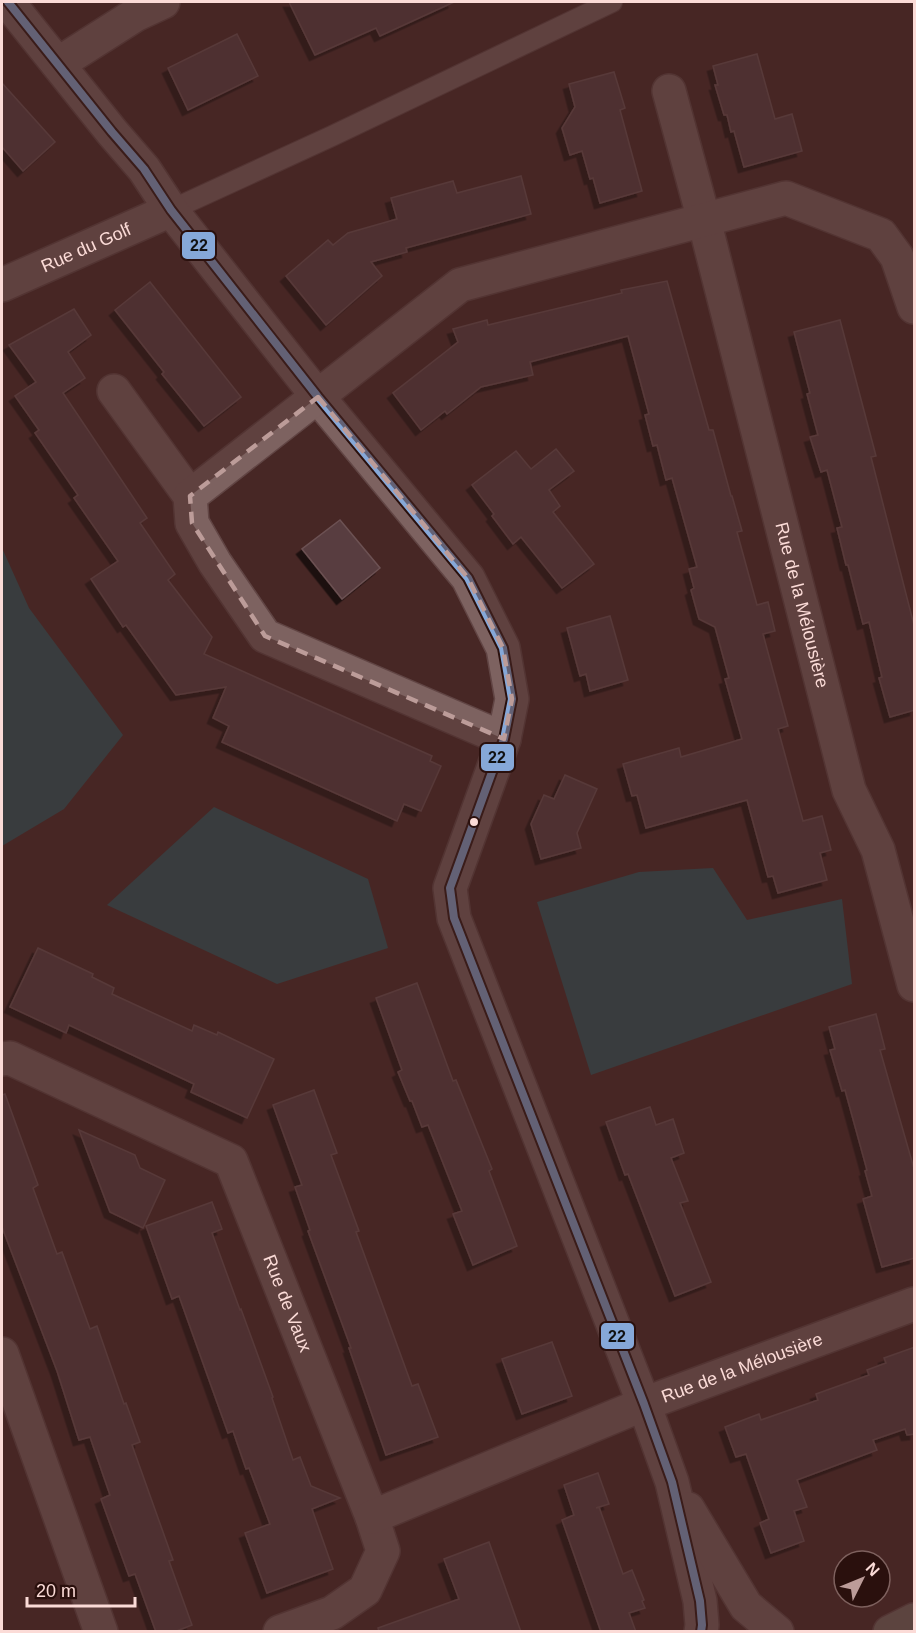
<svg xmlns="http://www.w3.org/2000/svg" width="916" height="1633" font-family="Arial,sans-serif">
<style>
.water{fill:#29575d}
.building{fill:#583d3f;stroke:#6c5153;stroke-width:1.5;filter:url(#shadow)}
.lines{fill:none;stroke-linecap:round;stroke-linejoin:round}
.service-casing{stroke:#614544;stroke-width:22}
.minor-casing{stroke:#614544;stroke-width:36}
.primary-casing{stroke:#614544;stroke-width:36}
.service{stroke:#7d6260;stroke-width:20}
.minor{stroke:#7d6260;stroke-width:33}
.primary{stroke:#766860;stroke-width:33}
.bus-1-casing{stroke:#2a100d;stroke-width:12}
.bus-1{stroke:#86a8d8;stroke-width:8}
.marked{fill:none;stroke:#bc9c99;stroke-width:4.5;stroke-dasharray:12 8;stroke-linejoin:round}
.bus-dot{fill:#fbdbd7;stroke:#2a100d;stroke-width:2}
.labels{text-anchor:middle;dominant-baseline:central;stroke-width:4.5;stroke-linejoin:round;paint-order:stroke}
.street-label{font-size:18px;fill:#fbdbd7;stroke:#2a100d}
.line-badge{stroke:#2a100d;stroke-width:2}
.pale-badge-label{font-size:16px;text-anchor:middle;font-weight:bold;fill:#111}
</style>
<defs>
<filter id="shadow"><feDropShadow dx="-5.5" dy="5.5" stdDeviation="0" flood-color="#0009"/></filter>
</defs>
<rect width="100%" height="100%" fill="#472725"/>
<!-- water -->
<g class="water">
<path d="M2,548L29,608L123,735L64,809L2,846Z"/>
<path d="M214,807L368,879L388,948L277,984L107,905Z"/>
<path d="M713,868L747,920L842,899L852,984L591,1075L537,902L639,872Z"/>
</g>
<!-- building -->
<g class="building">
<path d="M289,2H454L380,36L376,28L315,55Z"/>
<path d="M237,34L258,76L188,110L168,68Z"/>
<path d="M757,54L775,119L792,114L802,151L744,167L734,131L731,132L727,115H724L715,85H718L713,66Z"/>
<path d="M614,72L625,108L620,110L642,191L600,203L593,178L590,179L582,151L570,155L562,128L575,107L569,84Z"/>
<path d="M2,83L55,142L23,171L2,147Z"/>
<path d="M521,176L531,214L406,248L407,252L371,262L382,276L326,325L286,276L328,240L333,245L348,233L397,219L391,198L453,181L457,193Z"/>
<path d="M667,281L709,430H713L731,496H732L742,531L737,532L757,605L768,602L775,631L763,634L788,726L778,729L803,821L822,816L831,850L820,853L827,880L778,893L773,876L768,877L747,800L646,828L637,795L632,796L623,764L679,748L681,757L742,739L725,679L729,678L715,627L699,619L691,590L694,588L689,569L697,567L672,478L666,480L657,445L653,446L645,415L649,414L628,336L530,362L533,375L481,387L447,414L445,411L421,430L393,393L458,342L453,329L487,320L488,325L622,293L621,290Z"/>
<path d="M150,282L241,397L204,426L162,374L164,372L115,310Z"/>
<path d="M74,309L91,335L68,352L85,378L63,393L147,518L140,523L175,574L168,580L212,637L204,654L432,756L430,761L441,766L421,811L404,804L397,821L222,742L229,726L213,718L226,687L176,695L126,625L123,627L91,579L118,561L74,498L78,495L35,433L39,430L15,396L36,382L9,345Z"/>
<path d="M840,320L876,456L871,457L915,629V710L890,717L879,678L882,677L869,622L863,624L848,565H846L837,528L842,527L827,470L821,472L810,437L818,435L807,394L810,393L794,332Z"/>
<path d="M556,449L574,471L549,490L560,506L553,512L594,564L562,588L521,537L513,544L492,516L494,514L472,485L516,451L531,469Z"/>
<path d="M340,520L380,568L342,599L302,549Z"/>
<path d="M610,616L628,680L590,691L586,674L580,676L567,628Z"/>
<path d="M565,775L597,789L577,833L581,848L541,859L531,824L544,795L554,799Z"/>
<path d="M38,948L93,974L92,977L114,988L112,994L192,1031L194,1025L217,1035L218,1032L274,1059L247,1118L191,1092L194,1084L69,1025L66,1033L10,1007Z"/>
<path d="M417,983L453,1081L456,1080L492,1169L489,1171L517,1246L473,1265L453,1214L462,1211L428,1125L422,1127L412,1101H410L398,1072L402,1070L376,998Z"/>
<path d="M876,1014L885,1049L880,1050L915,1172V1258L882,1267L863,1199L872,1196L865,1171L867,1170L845,1090L842,1091L830,1050L835,1049L829,1027Z"/>
<path d="M314,1090L337,1153L331,1155L359,1231L356,1232L412,1386L418,1384L438,1437L386,1455L349,1348H351L308,1231L310,1230L295,1187L302,1185L273,1105Z"/>
<path d="M5,1094L38,1185L33,1188L57,1254L62,1252L90,1329L97,1326L124,1404L126,1403L140,1442L132,1445L173,1560L169,1561L192,1625L174,1632H156L135,1574L129,1576L101,1499L110,1495L90,1437L79,1440L57,1371L2,1227V1095Z"/>
<path d="M650,1107L656,1125L673,1119L684,1153L671,1158L688,1201L680,1203L711,1282L675,1296L628,1174L625,1175L606,1122Z"/>
<path d="M79,1130L135,1155L140,1168L165,1180L143,1228L110,1212Z"/>
<path d="M212,1202L222,1229L212,1233L240,1310L241,1309L273,1397L272,1398L293,1460L300,1457L311,1486L340,1498L312,1509L333,1569L267,1593L245,1533L270,1524L249,1468L246,1469L233,1431L228,1433L179,1296L172,1299L146,1226Z"/>
<path d="M552,1342L572,1396L522,1414L502,1359Z"/>
<path d="M915,1347V1434L907,1435L905,1429L873,1440L877,1450L797,1480L807,1507L794,1511L804,1541L771,1553L760,1523L769,1519L746,1454L736,1457L725,1427L759,1414L761,1420L818,1400L816,1394L869,1375L867,1370L886,1363L884,1358Z"/>
<path d="M598,1473L609,1504L596,1508L599,1507L623,1574L632,1570L644,1600L642,1601L645,1608L629,1613L636,1632H601L562,1520L574,1515L564,1485Z"/>
<path d="M489,1542L521,1632H379L378,1628L459,1599L444,1559Z"/>
</g>
<g class="lines">
<!-- service casing -->
<g class="service-casing">
<path id="service" d="M171,210L332,136L612,2"/>
</g>
<!-- minor casing -->
<g class="minor-casing">
<g id="minor">
<path d="M8,2L112,132L144,169L171,210L318,397L468,578L503,648L512,699L504,739L450,888L454,918L644,1404L672,1482L700,1601L702,1625L701,1632"/>
<path d="M58,64L135,15L163,2"/>
<path id="s1" d="M669,91L704,220L849,790L878,850L914,985"/>
<path id="s2" d="M2,285L171,210"/>
<path d="M114,391L190,496L192,523L215,563L265,636L504,739"/>
<path d="M190,496L460,285L786,198L881,235L897,257L914,307"/>
<path id="s3" d="M2,1059L10,1058L231,1161L372,1517L383,1551L365,1590L332,1613L280,1632"/>
<path d="M2,1354L101,1632"/>
<path d="M688,1509L746,1606L777,1632"/>
<path id="s4" d="M372,1517L644,1404L914,1304"/>
</g>
</g>
<!-- primary casing -->
<g class="primary-casing">
<path id="primary" d="M890,1632L914,1620"/>
</g>
<!-- service -->
<use href="#service" class="service"/>
<!-- minor -->
<use href="#minor" class="minor"/>
<!-- primary -->
<use href="#primary" class="primary"/>
<!-- bus-1 casing -->
<g class="bus-1-casing">
<path id="bus-1" d="M8,2L112,132L144,169L171,210L318,397L468,578L503,648L512,699L504,739L450,888L454,918L644,1404L672,1482L700,1601L702,1625L701,1632"/>
</g>
<!-- bus-1 -->
<use href="#bus-1" class="bus-1"/>
</g>
<!-- marked area -->
<path d="M0 0H916V1633H0ZM318,397L468,578L503,648L512,699L504,739L265,636L192,523L190,496Z" fill="#472725" fill-opacity=".55" fill-rule="evenodd"/>
<path class="marked" d="M318,397L468,578L503,648L512,699L504,739L265,636L192,523L190,496Z"/>
<!-- markers -->
<circle class="bus-dot" cx="474" cy="822" r="5"/>
<g class="labels">
<!-- street labels -->
<g class="street-label">
<text stroke="none"><textPath href="#s2" startOffset="92">Rue du Golf</textPath></text>
<text stroke="none"><textPath href="#s1" startOffset="531">Rue de la Mélousière</textPath></text>
<text stroke="none"><textPath href="#s3" startOffset="405">Rue de Vaux</textPath></text>
<text stroke="none"><textPath href="#s4" startOffset="399">Rue de la Mélousière</textPath></text>
</g>
</g>
<g class="line-badge">
<rect x="181" y="231" width="35" height="29" rx="6" fill="#86a8d8"/>
<rect x="480" y="743" width="35" height="29" rx="6" fill="#86a8d8"/>
<rect x="600" y="1322" width="35" height="28" rx="6" fill="#86a8d8"/>
</g>
<g class="pale-badge-label">
<text x="199" y="251">22</text>
<text x="497" y="763">22</text>
<text x="617" y="1342">22</text>
</g>
<!-- border -->
<rect width="916" height="1633" fill="none" stroke="#fbdbd7" stroke-width="6"/>
<!-- north arrow -->
<g transform="translate(862 1579) rotate(47)"><circle r="28" fill="#2a100d" stroke="#7e615e" stroke-width="1.5"/>
<path d="M0-4.5L10 22L0 15L-10 22Z" fill="#bc9c99"/>
<text y="-9" font-size="16" font-weight="bold" text-anchor="middle" fill="#fbdbd7">N</text>
</g>
<!-- scale -->
<path d="M27 1597v9h108v-9" fill="none" stroke="#fbdbd7" stroke-width="3"/>
<text x="36" y="1597" font-size="18" fill="#fbdbd7" stroke="#2a100d" stroke-width="4.5" paint-order="stroke">20 m</text>
</svg>
